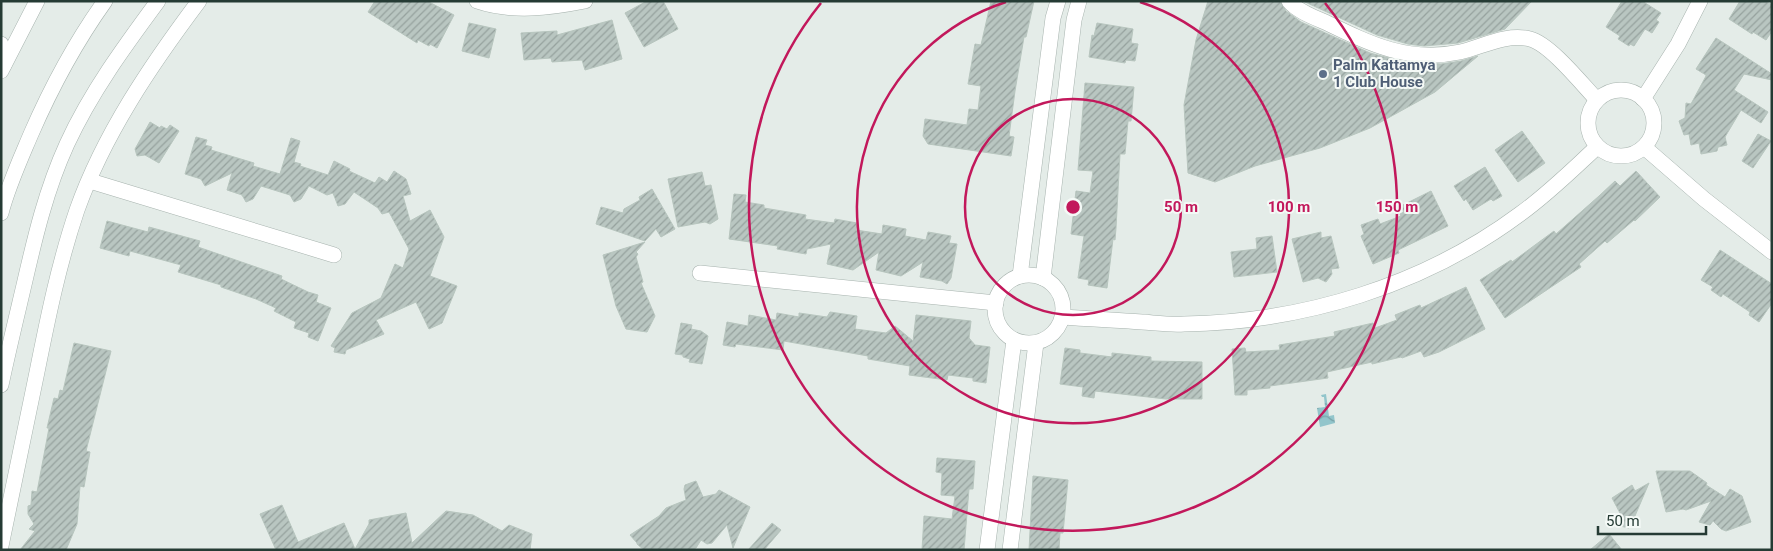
<svg xmlns="http://www.w3.org/2000/svg" width="1773" height="551" font-family="Roboto,sans-serif">
<style>
.water{fill:url(#water-waves)}
.building{fill:url(#building-hatch);stroke:#b7c5be}
.lines{fill:none;stroke-linecap:round;stroke-linejoin:round}
.minor-casing{stroke:#a7b3ae;stroke-width:16}
.tertiary-casing{stroke:#a7b3ae;stroke-width:16}
.minor{stroke:#fff;stroke-width:15}
.tertiary{stroke:#fff;stroke-width:15}
.ring{fill:none;stroke:#c2185b;stroke-width:2.5}
.service-dot{fill:#5c6f8a;stroke:#f4f9f6;stroke-width:2}
.labels{text-anchor:middle;dominant-baseline:central;stroke-width:4;stroke-linejoin:round;paint-order:stroke}
.service-label{font-size:15px;font-weight:bold;fill:#4e5e75;stroke:#f4f9f6;text-anchor:start}
.centre{fill:#c2185b;stroke:#f4f9f6;stroke-width:2.5}
.ring-label{font-size:15px;text-anchor:middle;font-weight:bold;fill:#c2185b;stroke:#f4f9f6;stroke-width:4;stroke-linejoin:round;paint-order:stroke}
</style>
<defs>
<pattern id="water-waves" width="16" height="10" patternUnits="userSpaceOnUse" patternTransform="scale(1.25)"><rect width="16" height="10" fill="#92c5cb"/><path d="M0 5q4-4 8 0t8 0" fill="none" stroke="#77a1a6"/></pattern>
<pattern id="building-hatch" width="6" height="6" patternUnits="userSpaceOnUse" patternTransform="scale(1.25)"><rect width="6" height="6" fill="#b9c6c1"/><path d="M-1 1l2-2M0 6l6-6M5 7l2-2" fill="none" stroke="#96a29e"/></pattern>
</defs>
<rect width="100%" height="100%" fill="#e4ece8"/>
<!-- water -->
<path class="water" d="M1326,394L1329,416L1334,415L1335,423L1320,427L1317,408L1325,407L1324,397H1322L1321,395Z"/>
<!-- building -->
<g class="building">
<path d="M375,1H427L454,15L437,48L430,44L429,46L418,40L417,43L368,12Z"/>
<path d="M647,1H663L678,29L644,47L625,13Z"/>
<path d="M991,1H1034L1026,37H1024L1015,91L1009,136L1014,137L1011,156L928,144L923,136L925,119L967,125L969,109L978,110L981,86L968,84L975,44L981,45Z"/>
<path d="M1208,1H1280L1286,11L1301,22L1370,53L1404,62L1441,64L1461,61L1478,56L1435,92L1370,128L1320,148L1255,166L1215,182L1188,173L1184,105L1196,40Z"/>
<path d="M1303,1H1532L1505,29L1458,43L1424,46L1408,44L1377,35Z"/>
<path d="M1622,1H1642L1661,13L1656,20L1659,22L1652,33L1645,29L1634,46L1630,44L1629,46L1618,39L1620,36L1606,27Z"/>
<path d="M1740,1H1765L1772,5V31L1766,40L1753,32L1752,34L1729,19Z"/>
<path d="M612,20L622,59L585,70L582,60L552,62L551,58L524,60L521,33L557,31V35Z"/>
<path d="M469,23L496,29L489,58L462,51Z"/>
<path d="M1097,23L1133,29L1131,43L1138,44L1135,61L1126,60L1125,63L1089,57L1092,35L1094,36Z"/>
<path d="M1716,38L1772,74V80L1744,74L1734,90L1768,112L1761,123L1741,110L1725,137L1727,145L1718,147L1717,151L1701,154L1699,143L1691,145L1689,134L1684,135L1679,121L1685,118L1686,103L1691,104L1706,76V75L1696,69Z"/>
<path d="M1085,83L1134,87L1131,121H1128L1125,154H1120L1116,228L1115,240L1113,239L1107,288L1088,285L1089,280L1078,278L1084,236L1071,234L1076,191L1090,193L1093,171L1078,170Z"/>
<path d="M150,122L160,128L161,126L167,129L170,125L179,131L159,163L145,155L137,156L135,149Z"/>
<path d="M1522,131L1545,163L1518,182L1495,150Z"/>
<path d="M1758,134L1771,141L1753,168L1742,161Z"/>
<path d="M196,137L207,140L205,145L212,147L211,150L254,163L253,166L280,174L291,138L300,141L294,162L301,164L300,166L328,175L334,161L350,169L349,171L375,183L379,177L387,182L394,171L406,179L411,194L403,196L410,221L430,210L444,237L430,276L457,286L442,323L429,329L416,302L376,320L384,334L346,350L345,354L334,352L335,348L331,346L352,313L381,298L395,264L403,268L409,249L389,212L382,214L378,208L354,192L345,204L338,206L333,193L327,195L309,186L301,199L294,202L290,195L261,186L253,199L246,202L242,195L227,190L232,173L205,186L201,179L185,174Z"/>
<path d="M1485,167L1502,196L1493,201L1491,199L1473,210L1466,199L1464,201L1454,186Z"/>
<path d="M1636,171L1660,197L1635,221L1634,220L1607,243L1605,241L1579,264L1581,267L1505,318L1480,280L1511,260L1512,262L1554,231L1556,234L1599,196L1615,181L1620,186Z"/>
<path d="M702,172L705,186L711,185L718,219L710,224L705,222L678,227L668,179Z"/>
<path d="M652,189L675,229L661,237L656,229L645,241L596,224L601,207L623,213L624,209L640,200L639,197Z"/>
<path d="M1431,191L1448,226L1398,250L1399,253L1373,264L1361,236L1364,234L1361,225L1378,219L1380,224L1401,216L1400,214L1404,212L1401,206Z"/>
<path d="M734,194L746,195L745,202L764,205V208L806,215L805,219L834,223L835,219L857,223L856,230L882,234L883,225L906,229L905,236L926,240L928,232L951,236L949,243L957,244L951,278L947,284L942,281L920,277L923,262L901,276L876,270L879,252L853,270L827,264L831,244L807,249L806,254L777,249L778,246L729,239Z"/>
<path d="M107,221L148,232L149,227L200,241L198,247L282,276L281,279L308,292L318,295L316,302L331,308L318,341L308,337L309,333L294,328L296,322L274,311L276,308L256,299L221,287V285L178,272L181,265L130,251L129,256L100,248Z"/>
<path d="M1321,232V238L1331,236L1339,268L1331,269L1332,274L1326,282L1318,278L1303,282L1292,239Z"/>
<path d="M1272,236L1277,272L1234,277L1231,252L1257,249L1256,238Z"/>
<path d="M645,242L636,252L638,254L636,257L643,282L641,283L655,316L647,332L626,329L616,306L603,255Z"/>
<path d="M1720,250L1772,284V303L1759,322L1749,315L1750,312L1723,294L1721,297L1711,290L1713,287L1701,280Z"/>
<path d="M1466,287L1485,329L1439,352L1424,357L1421,351L1402,358L1401,357L1372,364V362L1327,372L1328,378L1270,386V388L1247,390V395H1235L1232,349L1245,348L1246,352L1280,350L1279,345L1335,336L1334,332L1373,323L1375,328L1397,320L1395,315L1420,305L1421,308Z"/>
<path d="M830,312L857,316L855,329L886,333L895,326L913,341L916,315L971,321L969,338L975,345L990,347L986,383L973,381V378L948,375L947,380L909,375L910,366L868,359V356L784,341L783,350L736,344L735,347L723,345L727,322L748,326L749,315L776,320L777,313L799,317V313L827,317Z"/>
<path d="M681,323L692,325L691,329L701,331L708,336L702,364L689,362L690,359L683,357V355L675,354Z"/>
<path d="M74,343L111,351L86,451L90,452L84,487L80,486L77,524L66,550H20L35,531L29,529L34,524L28,514V506L31,505L32,491L37,492L49,428H47L54,398L58,399L60,390L63,391Z"/>
<path d="M1065,348L1080,350V353L1112,357V353L1151,357V361L1202,362V399H1166L1095,391L1094,398L1082,396L1083,387L1060,384Z"/>
<path d="M937,458L975,461L973,489H969L964,550H922L924,516L952,519L955,496L941,495L942,473L936,472Z"/>
<path d="M1656,471H1690L1707,483L1706,485L1725,497L1730,489L1742,496L1751,522L1726,531L1721,529L1713,521L1710,525L1699,522L1711,501L1686,510L1683,509L1666,512Z"/>
<path d="M1033,476L1068,480L1063,533H1060L1059,550H1029Z"/>
<path d="M696,481L703,497L716,494L719,490L750,507L733,548L727,525L712,543L707,544L701,540L696,548L688,550H644L637,544V543L630,535L659,516L666,508L686,500L684,489L685,485Z"/>
<path d="M1649,483L1632,523L1629,528L1620,526L1621,515L1612,498L1632,485L1635,491Z"/>
<path d="M282,505L298,542L344,523L355,549L369,524V520L406,513L412,543L446,511L473,515L502,531L509,525L532,534L530,550H276L260,514Z"/>
<path d="M772,523L781,530L764,550H748Z"/>
<path d="M1609,534L1622,550H1590Z"/>
</g>
<g class="lines">
<!-- minor casing -->
<g class="minor-casing">
<g id="minor">
<path d="M477,1C512,13 550,8 585,1"/>
<path d="M1289,1C1297,11 1313,17 1325,22C1370,44 1408,63 1460,52C1482,47 1506,33 1530,39C1550,44 1582,84 1597,100"/>
<path d="M1,44L4,65"/>
<circle cx="1621" cy="123" r="33"/>
<path d="M1643,99L1678,44L1700,1"/>
<path d="M1644,147L1704,199L1772,252"/>
<path d="M90,181L334,255"/>
<path d="M700,273L996,303"/>
<circle cx="1029" cy="309" r="34"/>
<path d="M1020,276L1053,18L1058,1"/>
<path d="M1043,278L1074,20L1079,1"/>
<path d="M1063,317C1089,319 1116,320 1142,322C1156,323 1170,325 1184,324C1303,322 1423,286 1520,214C1548,194 1572,170 1597,147"/>
<path d="M1,385C8,352 16,319 24,285C35,237 46,190 67,144C91,92 124,47 158,1"/>
<path d="M1,546C13,488 25,430 37,372C48,317 59,263 77,210C104,134 151,65 199,1"/>
<path d="M987,550L1014,340"/>
<path d="M1010,550L1036,343"/>
</g>
</g>
<!-- tertiary casing -->
<g class="tertiary-casing">
<g id="tertiary">
<path d="M1,71L37,1"/>
<path d="M1,213C8,186 20,160 31,134C51,88 75,43 105,1"/>
</g>
</g>
<!-- minor -->
<use href="#minor" class="minor"/>
<!-- tertiary -->
<use href="#tertiary" class="tertiary"/>
</g>
<!-- distance rings -->
<g class="ring">
<circle cx="1073" cy="207" r="108"/>
<path d="M1140 2A216 216 0 1 1 1006 2"/>
<path d="M1325 3A324 324 0 1 1 821 3"/>
</g>
<!-- markers -->
<circle class="service-dot" cx="1323" cy="74" r="5"/>
<g class="labels">
<!-- service labels -->
<g class="service-label">
<text x="1333" y="65">Palm Kattamya<tspan x="1333" dy="17">1 Club House</tspan></text>
</g>
</g>
<circle cx="1073" cy="207" r="8" class="centre"/>
<g class="ring-label">
<text x="1181" y="212">50 m</text>
<text x="1289" y="212">100 m</text>
<text x="1397" y="212">150 m</text>
</g>
<!-- border -->
<rect width="1773" height="551" fill="none" stroke="#253b34" stroke-width="5"/>
<!-- scale -->
<path d="M1598 526v8h108v-8" fill="none" stroke="#253b34" stroke-width="2.5"/>
<text x="1606" y="526" font-size="15" fill="#253b34" stroke="#f4f9f6" stroke-width="4" paint-order="stroke">50 m</text>
</svg>
